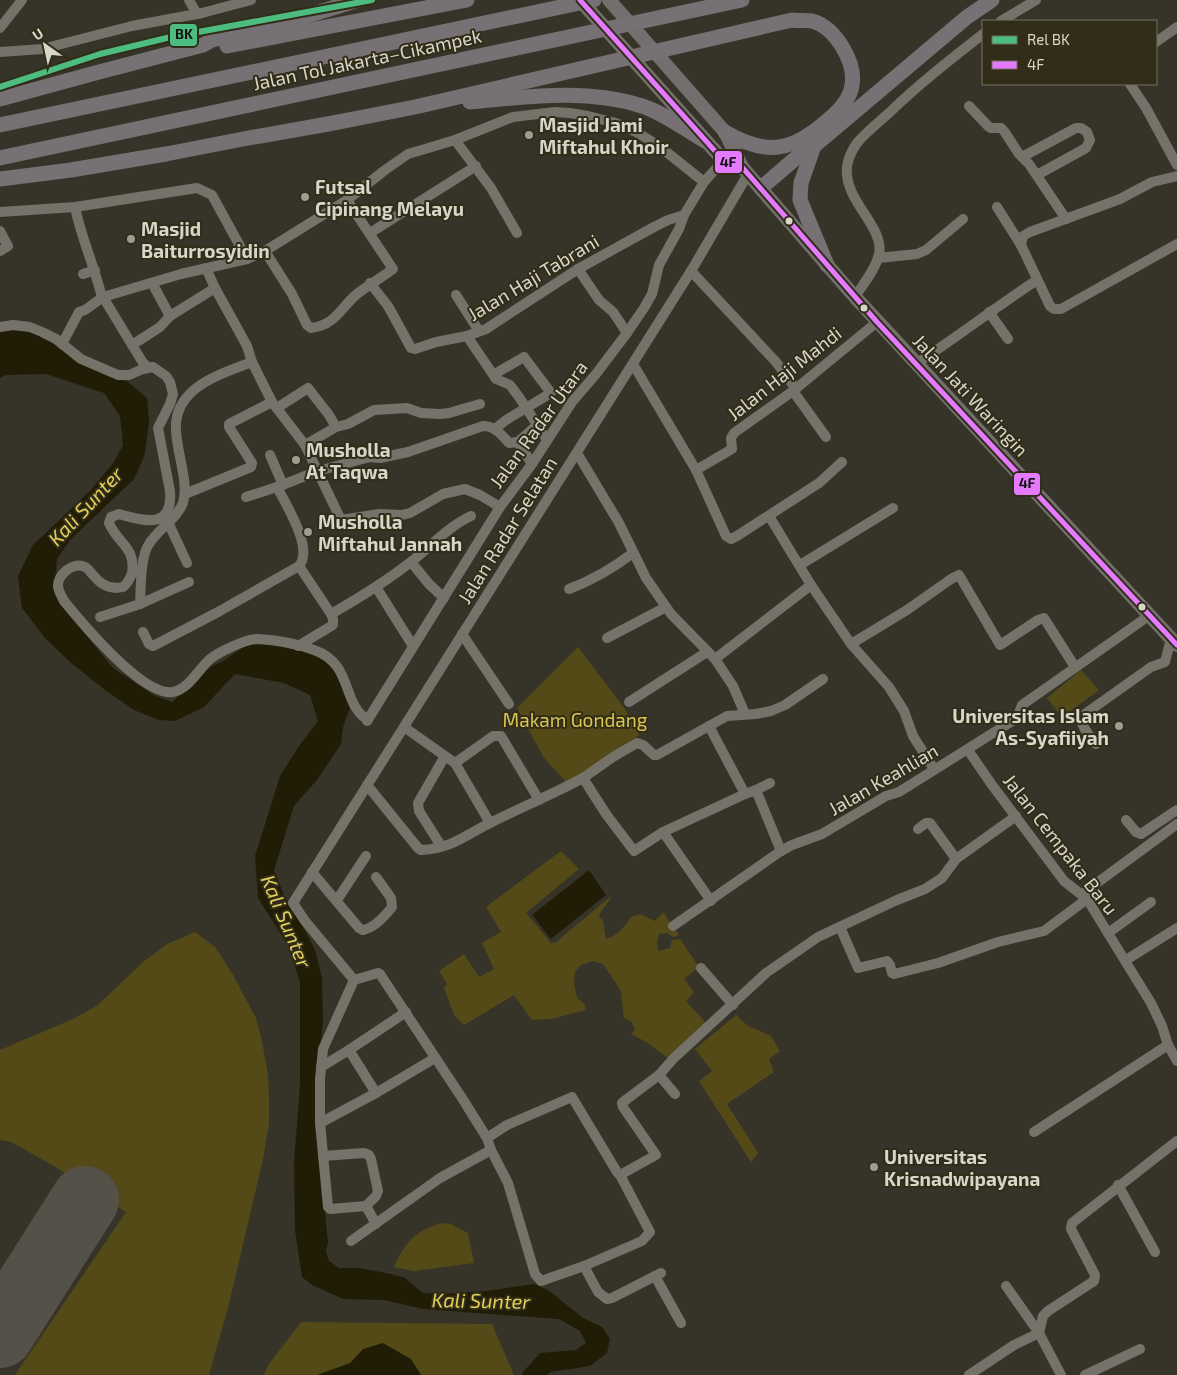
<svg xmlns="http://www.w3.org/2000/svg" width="1177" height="1375" font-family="'Exo 2',sans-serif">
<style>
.green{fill:#534a17}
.water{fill:#211c05}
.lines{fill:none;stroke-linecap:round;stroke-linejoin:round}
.runway{stroke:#545248;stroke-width:68}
.minor{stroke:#747269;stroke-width:10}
.major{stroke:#736f6e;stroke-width:14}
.highway{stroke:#777074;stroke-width:15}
.bus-1-casing{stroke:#312d18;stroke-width:9}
.bus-1{stroke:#e67afe;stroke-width:5}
.rail-1-casing{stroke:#312d18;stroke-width:10}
.rail-1{stroke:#4dbc80;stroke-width:6}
.poi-dot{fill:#9f9d91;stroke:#312d18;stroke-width:2}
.bus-dot{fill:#d8d6c9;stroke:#312d18;stroke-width:2}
.labels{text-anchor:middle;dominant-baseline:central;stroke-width:4;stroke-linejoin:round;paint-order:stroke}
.street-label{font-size:19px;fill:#d8d6c9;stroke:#312d18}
.poi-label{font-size:19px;font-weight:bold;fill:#d8d6c9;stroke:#312d18;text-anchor:start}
.park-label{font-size:19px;fill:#dac550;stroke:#312d18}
.water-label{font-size:20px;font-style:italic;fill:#e4cf5b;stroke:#312d18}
.line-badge{stroke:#312d18;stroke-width:2}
.pale-badge-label{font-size:14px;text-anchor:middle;font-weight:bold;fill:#111}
</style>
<rect width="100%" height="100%" fill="#363428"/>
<!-- green -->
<g class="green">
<path d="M578,647L625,709L639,735L568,784L544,758L517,708Z"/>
<path d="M1081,670L1099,690L1062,717L1047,698Z"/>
<path d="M561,851L579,869L526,913L551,943H555L611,896C608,905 602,908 599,916L603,921L606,939C618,935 624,928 631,917L640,914L655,921L663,912L679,935L673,937L667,933L659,934L657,941L658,951L670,948L672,940L680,939L699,967L684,979L694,992L686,1001L707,1024L670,1060L648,1043L631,1034L635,1030L632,1022L624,1018L621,991L603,964L592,961L581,965L575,972L574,983L577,998L584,1003L586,1010L551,1019L532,1020L514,995L464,1025L454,1015L444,988L447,984L439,971L464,954L479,977L494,969L482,943L501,932L486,907Z"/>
<path d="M195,932L216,948L233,975L256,1018L262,1041L268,1074L269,1098V1124L263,1159L229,1304L209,1375H15L126,1212L54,1166L11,1142L0,1140V1050L73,1019L98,1005L143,962L167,944Z"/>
<path d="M736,1015L748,1026L771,1036L780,1051L769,1059L774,1072L727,1104L758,1153L751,1162L699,1081L712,1071L695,1049Z"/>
<path d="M442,1223L451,1224L468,1233L474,1263L414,1271L394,1267C404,1243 416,1230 442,1223Z"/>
<path d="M301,1322L492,1324L514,1375H264L269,1364Z"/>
</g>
<!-- water -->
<g class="water">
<path d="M10,328L32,330L103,374L128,382L147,398L149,422L146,446L144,457L134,479L70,540L57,559L55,582L64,608L113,668L155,696L172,702L212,666L223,661L254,640L314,652L340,674L351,705L343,727L341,744L317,780L294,806L274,870L284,895L298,917L315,950L322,978L323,1022L317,1079L318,1142L328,1242L326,1251L329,1261L339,1268H360L391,1274L405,1278L423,1293L443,1294L486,1291L534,1284L548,1290L583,1318L602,1327L610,1339L607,1353L590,1366L550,1372L547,1375H522L523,1372L540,1353L576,1350L586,1343L580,1331L559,1319L423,1309L384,1300L343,1299L312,1285L302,1277L295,1230L294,1162L300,1085V982L288,945L258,898L255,856L280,776L299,746L318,721L310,695L284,683L235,674L204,707L175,721L159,720L134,710L105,690L70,662L45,638L22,608L18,576L33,545L90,491L114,462L123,445L120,416L104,393L46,374L6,375L0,378V330Z"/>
<path d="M589,870L606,895L551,939L532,915Z"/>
<path d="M383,1343L411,1359L421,1375H317L350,1363L363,1349Z"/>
</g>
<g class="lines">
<!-- runway -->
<path class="runway" d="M0,1334L85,1200"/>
<!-- minor -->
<g class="minor">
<path d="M189,0L197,14"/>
<path d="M1001,21L1036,0"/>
<path d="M0,28L22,0"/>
<path d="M1156,42L1177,27"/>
<path d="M0,52L42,49L132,26L202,13L251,0"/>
<path d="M1130,84L1146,108L1177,165"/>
<path d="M969,106L988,126L991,128H1001L1004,131L1019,154L1029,164L1066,219"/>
<path d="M455,140L491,188L517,233"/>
<path d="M1022,157L1076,128H1081L1087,132L1090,140L1086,148L1037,175"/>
<path d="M1177,176L1152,182L1120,199L1030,232L1023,236L1021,245L1050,306L1054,309H1061L1177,244"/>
<path d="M75,207C81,238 95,267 102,298"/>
<path d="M997,207L1021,245"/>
<path d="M0,212L75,207L197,188L212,195L247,259"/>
<path d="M0,231L8,246L0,251"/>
<path d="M370,233L476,166"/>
<path d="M265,251L292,294L307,325L311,328C336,325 341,307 357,294C368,285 381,278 393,269L347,200"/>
<path d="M878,258L917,254L926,250L963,219"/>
<path d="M206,268L215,288L247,346L252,362L272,402L305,445L341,520L379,514L402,515L410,513L443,494L465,489L480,495L500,507"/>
<path d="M578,269L599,300L613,312L627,333"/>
<path d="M691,271L776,362L796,389"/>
<path d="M83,274L95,270"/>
<path d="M152,283L170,316"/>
<path d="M370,283L388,306L411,348L415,349L436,342L467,336L486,329L578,269L654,227L668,220L684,215"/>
<path d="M456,295L479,331"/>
<path d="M103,297L143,363L148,367"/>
<path d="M855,297C863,284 876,269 879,254C885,227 843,200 847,167C848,159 852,150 857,143C866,132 879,122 890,112C919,84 951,59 983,34"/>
<path d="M989,312L1008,339"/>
<path d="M0,327L13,325L30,327L42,332L56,339L81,359L118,375H129L143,369L153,367L166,376L170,382L173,394L170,404L158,428L170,491C173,530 144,521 119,514L111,517L109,523C118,544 136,547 132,573C130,579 128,583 123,587C111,590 101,585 93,575C90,572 88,568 85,567C73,561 57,575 58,587C59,592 62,597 64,601C82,623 143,697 173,692C188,689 197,672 207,662C215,653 246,639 258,639C277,640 297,644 314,650C354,664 341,704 368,720"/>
<path d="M467,336L496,379L510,385L519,397L547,440"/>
<path d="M62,344L79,312L85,310L103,297L181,274L247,259L265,251L347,200L385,170L408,154L455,140L513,117L555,112L570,113L588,116L616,123L638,133L659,146L704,182"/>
<path d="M132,345L160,327L170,316L215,288"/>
<path d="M633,364L696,470L726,536L731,539L737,536L819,483L842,462"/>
<path d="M916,364C957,337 996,307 1037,280"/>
<path d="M793,391L826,437"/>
<path d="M277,408L308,388L329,415L336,427"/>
<path d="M495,429L506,420L551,393L524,357L498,372L496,375V379"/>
<path d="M518,442L537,425"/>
<path d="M305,445L336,427L348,424L374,410L407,408L421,413L440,414L449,413L480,404"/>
<path d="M577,453L619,523L646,578L671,614L715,659L733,686L745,714"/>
<path d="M270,455L283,485"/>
<path d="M696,470L732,449L731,438L734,433L793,391L877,322"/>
<path d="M185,494L251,467L252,463L229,427V424L272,402"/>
<path d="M246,497L277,487L318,471L370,457L380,458L408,452L483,426C495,426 502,435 509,443L518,442L532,464"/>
<path d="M769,516L811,585L851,644L889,687L904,711L913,736L934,769"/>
<path d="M168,522L187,563"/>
<path d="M411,562L429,584L444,598"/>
<path d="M800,565L893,508"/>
<path d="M299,566L331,614"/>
<path d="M376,587L413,646"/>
<path d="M569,589C593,580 612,569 633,553"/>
<path d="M140,604C141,587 140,557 149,544C158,529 177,519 183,503C187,489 183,472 180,457C178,446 175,434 176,423C179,386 222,373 252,362"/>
<path d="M100,617L140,604L189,582"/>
<path d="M143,632L149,644L153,646L218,612L299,566C314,548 286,505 277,487"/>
<path d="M462,634L509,704"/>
<path d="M607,638L666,607"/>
<path d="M851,644L907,610L951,579L959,575L1000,645L1038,620L1044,618L1075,667"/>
<path d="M298,646L333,625V619L331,614C359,598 387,581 412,561C431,546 449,526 471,516"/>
<path d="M715,659L811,585"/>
<path d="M629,702L707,652"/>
<path d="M367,721L500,507L532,464L572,402L596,374L627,333L644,308L652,294L659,265L679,229L684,215L704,182L728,155"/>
<path d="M709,726L745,794"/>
<path d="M404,727L455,763L490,823"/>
<path d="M1096,744C1090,736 1079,725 1082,716L1151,667L1165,662L1171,639"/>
<path d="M968,750L992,785L1064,881L1087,899L1151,1003L1162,1026L1168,1045L1177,1061"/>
<path d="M455,763L493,736H501L539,800"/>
<path d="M583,778L613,757L637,743L643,745L654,755H657L727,716L756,714L771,711L785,705L823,679"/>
<path d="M367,785L418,848L421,850C454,848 465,835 492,822C522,807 553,794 583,778L606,814L634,851L663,832L745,794L756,790L770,783"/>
<path d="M756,790L781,851"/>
<path d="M1126,820L1136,832L1141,834L1177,810"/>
<path d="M918,829L926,823H930L956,859"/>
<path d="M663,832L711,901"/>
<path d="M441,846L419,811L418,803L445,756"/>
<path d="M312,872L359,928L363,930C374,928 385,916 392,907L391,898L376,877"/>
<path d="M1082,894L1177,824"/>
<path d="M337,900L366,856"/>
<path d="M673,926L781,851L792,845L822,834L886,796L899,792L1017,718L1022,705L1150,615"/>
<path d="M840,927L858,968L887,961L890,965L892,973L894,974L938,963L998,942L1044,931L1087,899"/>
<path d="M1108,933L1151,902"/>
<path d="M1126,960L1177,928"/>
<path d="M701,968L733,1005"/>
<path d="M354,980L305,921L293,903L691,271L748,174"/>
<path d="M321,1067L349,1050"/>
<path d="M659,1075L675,1094"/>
<path d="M376,1093L349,1050L406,1012"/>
<path d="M320,1123L376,1093L435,1058"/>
<path d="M1034,1132L1168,1045"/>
<path d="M323,1156L364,1153L369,1155L371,1159L378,1191L376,1196L366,1206L376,1224"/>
<path d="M620,1175L656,1155L623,1107L622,1103L627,1099L659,1075L674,1058L766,973L818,937L897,900L925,889L942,878L956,859L1016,816"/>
<path d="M1118,1185L1155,1252"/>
<path d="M366,1206L330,1209L328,1207L320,1123V1079L323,1049L354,980L378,973L380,974L462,1098L487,1138L491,1150L508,1183L535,1274L541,1281L584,1266L642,1241L650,1232L620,1175L617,1172L572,1097L507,1125L487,1138"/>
<path d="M351,1241L440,1178L491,1150"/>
<path d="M584,1266L598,1292L607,1299L612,1298L661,1273"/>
<path d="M655,1276L681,1323"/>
<path d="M1006,1286L1039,1333L1061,1375"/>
<path d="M1039,1333L1043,1316L1048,1311L1094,1281L1095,1275L1071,1229L1072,1223L1177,1141"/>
<path d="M969,1375L1014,1345L1039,1333"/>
<path d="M1085,1375L1140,1349"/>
</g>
<!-- major -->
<g class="major">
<path d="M580,0L723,160L742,167"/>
<path d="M609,0L725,132L742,167L855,297L1177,645"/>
</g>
<!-- highway -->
<g class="highway">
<path d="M227,46L467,0"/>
<path d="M0,99L99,72L203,45L212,40L294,20L358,0"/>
<path d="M470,102C526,97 586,88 642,106C664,113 684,129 705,141"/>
<path d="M0,125L594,0"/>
<path d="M814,146L801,183L800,200L827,265"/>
<path d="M0,158L742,0"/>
<path d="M0,179L71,170L166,154L243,139L328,124L415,107L792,20C798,21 806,20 812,21C835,27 856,62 852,85C850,99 840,110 829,119C793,151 768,157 725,132"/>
<path d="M761,188L804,151L814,146L967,17L992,0"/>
</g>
<!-- bus-1 casing -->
<g class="bus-1-casing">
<path id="bus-1" d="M580,0L723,160L742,167L877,322L1177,645"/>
</g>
<!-- bus-1 -->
<use href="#bus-1" class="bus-1"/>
<!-- rail-1 casing -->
<g class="rail-1-casing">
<path id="rail-1" d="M0,87L100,54L171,37L372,0"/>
</g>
<!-- rail-1 -->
<use href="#rail-1" class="rail-1"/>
</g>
<!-- markers -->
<g class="poi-dot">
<circle cx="529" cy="135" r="5"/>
<circle cx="305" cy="197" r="5"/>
<circle cx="131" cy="239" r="5"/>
<circle cx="296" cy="460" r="5"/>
<circle cx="308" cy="532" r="5"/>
<circle cx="1119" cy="726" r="5"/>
<circle cx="874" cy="1167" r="5"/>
</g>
<g class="bus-dot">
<circle cx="789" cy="221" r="4.5"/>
<circle cx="864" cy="308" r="4.5"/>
<circle cx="1142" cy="607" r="4.5"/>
</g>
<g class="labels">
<!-- street labels -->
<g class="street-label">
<text transform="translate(367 59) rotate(-12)">Jalan Tol Jakarta–Cikampek</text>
<text transform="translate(533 277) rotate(-31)">Jalan Haji Tabrani</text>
<text transform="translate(784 373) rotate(-38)">Jalan Haji Mahdi</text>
<text transform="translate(971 395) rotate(47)">Jalan Jati Waringin</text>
<text transform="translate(538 424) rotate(-54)">Jalan Radar Utara</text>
<text transform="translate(507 530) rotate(-58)">Jalan Radar Selatan</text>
<text transform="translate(883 779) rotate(-30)">Jalan Keahlian</text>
<text transform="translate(1061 844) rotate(52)">Jalan Cempaka Baru</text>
</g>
<!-- poi labels -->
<g class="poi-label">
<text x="539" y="124">Masjid Jami<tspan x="539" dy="22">Miftahul Khoir</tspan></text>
<text x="315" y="186">Futsal<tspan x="315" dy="22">Cipinang Melayu</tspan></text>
<text x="141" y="228">Masjid<tspan x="141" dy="22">Baiturrosyidin</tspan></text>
<text x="306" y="449">Musholla<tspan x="306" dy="22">At Taqwa</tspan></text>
<text x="318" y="521">Musholla<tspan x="318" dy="22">Miftahul Jannah</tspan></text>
<text x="1109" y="715" text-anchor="end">Universitas Islam<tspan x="1109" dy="22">As-Syafiiyah</tspan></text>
<text x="884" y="1156">Universitas<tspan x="884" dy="22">Krisnadwipayana</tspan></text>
</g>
<!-- park labels -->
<g class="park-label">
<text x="575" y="719">Makam Gondang</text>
</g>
<!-- water labels -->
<g class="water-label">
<text transform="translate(85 506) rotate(-47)">Kali Sunter</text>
<text transform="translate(287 921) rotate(67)">Kali Sunter</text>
<text transform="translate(481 1300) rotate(1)">Kali Sunter</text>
</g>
</g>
<g class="line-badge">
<rect x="169" y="23" width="29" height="24" rx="5" fill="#4dbc80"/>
<rect x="714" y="150" width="29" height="24" rx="5" fill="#e67afe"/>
<rect x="1013" y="472" width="28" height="24" rx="5" fill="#e67afe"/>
</g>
<g class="pale-badge-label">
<text x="184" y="39">BK</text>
<text x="728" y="167">4F</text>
<text x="1027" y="488">4F</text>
</g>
<!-- legend -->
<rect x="982" y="20" width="175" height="65" fill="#312d18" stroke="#74715f"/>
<rect x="992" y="36" width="25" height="8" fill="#4dbc80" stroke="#74715f"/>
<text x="1027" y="45" font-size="15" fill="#d8d6c9">Rel BK</text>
<rect x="992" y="61" width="25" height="8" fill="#e67afe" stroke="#74715f"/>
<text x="1027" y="70" font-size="15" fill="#d8d6c9">4F</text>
<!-- north arrow -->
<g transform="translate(45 45) rotate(327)" stroke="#312d18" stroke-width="4" paint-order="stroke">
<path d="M0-4L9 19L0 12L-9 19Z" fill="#d8d6c9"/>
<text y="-8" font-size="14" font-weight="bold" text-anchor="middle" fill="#d8d6c9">U</text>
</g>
</svg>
